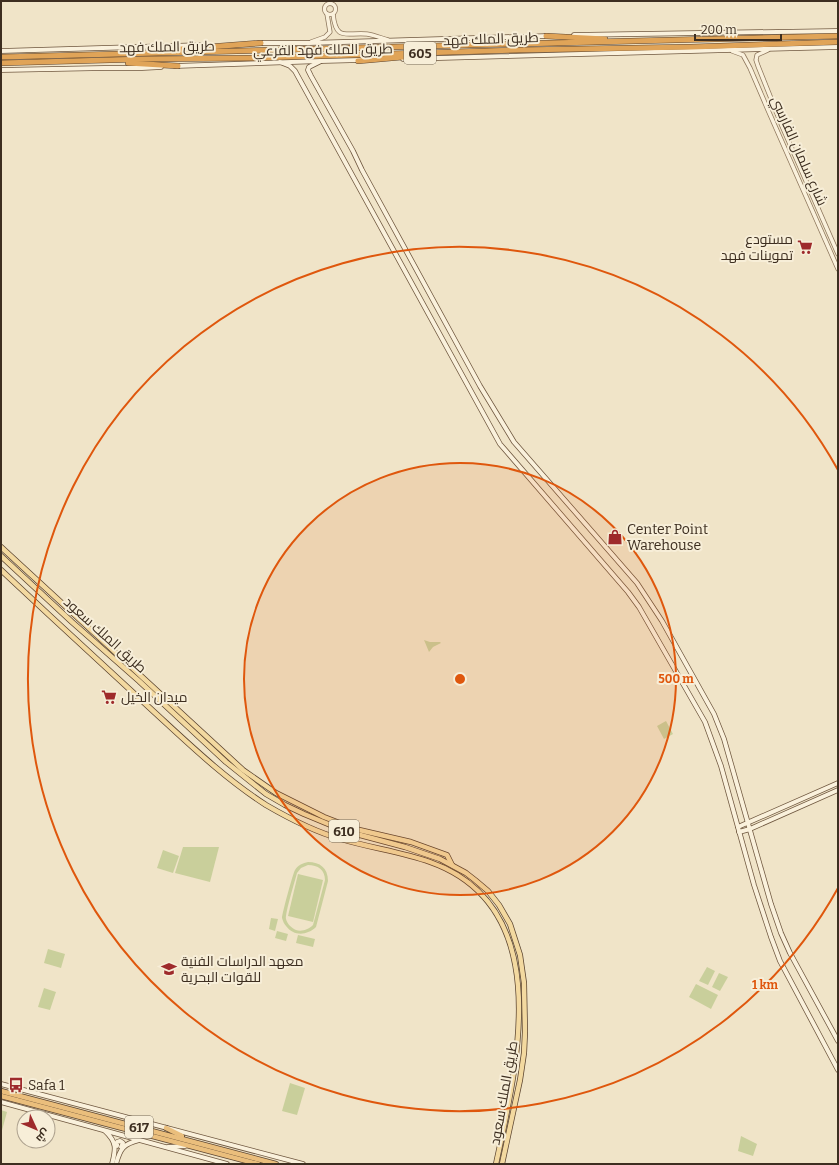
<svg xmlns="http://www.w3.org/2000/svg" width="839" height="1165" font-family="Bitter,Cairo,serif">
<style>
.green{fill:#c9cf9b;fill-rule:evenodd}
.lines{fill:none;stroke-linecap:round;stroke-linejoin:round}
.tertiary-casing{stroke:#8d765c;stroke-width:5}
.secondary-casing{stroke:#6f573f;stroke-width:5.5}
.primary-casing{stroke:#5b4430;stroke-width:6}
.trunk-casing{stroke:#5b4430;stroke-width:6}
.motorway-casing{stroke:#5b4430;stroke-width:6}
.tertiary{stroke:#faf1dc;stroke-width:3.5}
.secondary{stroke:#faf1dc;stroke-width:4}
.primary{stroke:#f3d9a0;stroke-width:4.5}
.trunk{stroke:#eabe7c;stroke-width:4.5}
.motorway{stroke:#e0a458;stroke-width:5}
.ring{fill:none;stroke:#df570d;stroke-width:2}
.labels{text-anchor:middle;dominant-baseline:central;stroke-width:4;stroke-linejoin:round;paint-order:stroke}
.shield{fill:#f7eed8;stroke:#756857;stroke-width:1}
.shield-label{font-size:13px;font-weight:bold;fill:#3d2e20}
.street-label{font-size:14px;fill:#3d2e20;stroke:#f7eed8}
.poi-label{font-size:14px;fill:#3d2e20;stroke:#f7eed8;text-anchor:start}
.centre{fill:#df570d;stroke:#f7eed8;stroke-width:2}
.ring-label{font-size:12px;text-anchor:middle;font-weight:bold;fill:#df570d;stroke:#f7eed8;stroke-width:4;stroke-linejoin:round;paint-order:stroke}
</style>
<rect width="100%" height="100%" fill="#f0e4c8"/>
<!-- green -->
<g class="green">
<path d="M424,640L430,642H440L441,643L433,647L429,652Z"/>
<path d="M666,721L673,734L664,739L657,726Z"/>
<path d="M183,847H219L210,882L175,873Z"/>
<path d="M163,850L179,856L173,873L157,868Z"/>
<path d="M308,862C320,862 328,868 328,881L316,927C308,935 294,937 286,926C284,924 283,921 282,918C282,914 293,873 295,870C298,865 303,863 308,862ZM308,865C318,865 325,870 325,880L313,925C309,929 302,932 296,930C292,928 287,924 286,919C285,913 295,881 297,873L301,868Z"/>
<path d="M298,874L323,880L313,922L288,916Z"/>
<path d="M271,918L278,919L275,931L269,929Z"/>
<path d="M277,931L288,934L286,941L275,938Z"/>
<path d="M298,935L315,939L313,947L296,943Z"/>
<path d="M48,949L65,954L61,968L44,963Z"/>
<path d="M707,967L715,971L708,985L699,981Z"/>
<path d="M719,973L728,977L720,991L712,987Z"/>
<path d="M696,984L718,995L711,1009L689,997Z"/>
<path d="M44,988L56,992L50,1010L38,1007Z"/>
<path d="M290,1083L305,1088L297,1115L282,1111Z"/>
<path d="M1,1110L7,1112L1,1134Z"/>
<path d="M741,1136L757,1144L753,1156L738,1151Z"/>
</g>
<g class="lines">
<!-- tertiary casing -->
<g class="tertiary-casing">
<g id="tertiary">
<circle cx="330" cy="9" r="5.5"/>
<path d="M333,14C336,42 346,32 367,34C374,35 381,38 388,40"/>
<path d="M311,42L325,37L330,32L327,14"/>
<path d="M768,50L757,55L756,60L758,66L782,126L838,254"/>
<path d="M732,51L743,55L750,68L768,110L838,269"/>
</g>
</g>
<!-- secondary casing -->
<g class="secondary-casing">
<g id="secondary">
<path d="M574,35L838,31"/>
<path d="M259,43H309L548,36"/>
<path d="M1,51L204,45"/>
<path d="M403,59L838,47"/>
<path d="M321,61L309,67L308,70L311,76L353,151L362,170L480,386L514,442L637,583L662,621L714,714L724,739L771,904L781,933L790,953L838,1041"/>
<path d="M280,62L290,66L295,71L500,444L628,592L639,607L705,722L721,766L754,885L771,937L780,961L838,1070"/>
<path d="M175,66L321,61L360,60"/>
<path d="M1,70L104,68H142L161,67"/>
<path d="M738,827L838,783"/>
<path d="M739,832L750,829L838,790"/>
<path d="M1,1084L303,1164"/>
<path d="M1,1102L227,1164"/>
<path d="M105,1131C117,1142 116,1149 112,1164"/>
<path d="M117,1146V1142L120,1141L123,1143L121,1147"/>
<path d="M168,1147L185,1146"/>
<path d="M116,1164C120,1149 123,1144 139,1140"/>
</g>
</g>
<!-- primary casing -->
<g class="primary-casing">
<g id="primary">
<path d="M1,547L243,770L276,793L324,817L355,829L411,842L447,855L452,865"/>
<path d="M1,556L72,622L139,681L226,762L266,794L285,805L304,814L345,831L405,847L440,859L466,873L475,880L488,891L499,905L510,924L520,955L524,983L525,1032L524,1053L520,1080L502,1164"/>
<path d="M1,570C51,617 101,663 152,710C188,743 224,778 266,805C290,819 315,832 341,839C371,848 402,852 430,862C557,907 517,1065 496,1164"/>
</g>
</g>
<!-- trunk casing -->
<g class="trunk-casing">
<g id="trunk">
<path d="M1,1091L276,1164"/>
<path d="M1,1096L258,1164"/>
<path d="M166,1128L182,1136"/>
</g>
</g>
<!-- motorway casing -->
<g class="motorway-casing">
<g id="motorway">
<path d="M546,36L605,39"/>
<path d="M168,50L261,43"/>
<path d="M1,57L310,49L838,36"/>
<path d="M358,61L414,56"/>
<path d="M1,63L146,59L255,58L519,50L691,47L838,42"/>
<path d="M128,63L178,66"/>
</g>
</g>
<!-- tertiary -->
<use href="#tertiary" class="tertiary"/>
<!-- secondary -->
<use href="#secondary" class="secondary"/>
<!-- primary -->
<use href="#primary" class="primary"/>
<!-- trunk -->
<use href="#trunk" class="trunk"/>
<!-- motorway -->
<use href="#motorway" class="motorway"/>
</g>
<!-- distance rings -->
<circle cx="460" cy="679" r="216" fill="#df570d" fill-opacity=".12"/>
<g class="ring">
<circle cx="460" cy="679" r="216"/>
<path d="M838 888A432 432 0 1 1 838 470"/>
</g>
<!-- icons -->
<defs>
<g id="supermarket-bare" transform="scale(1.2)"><path d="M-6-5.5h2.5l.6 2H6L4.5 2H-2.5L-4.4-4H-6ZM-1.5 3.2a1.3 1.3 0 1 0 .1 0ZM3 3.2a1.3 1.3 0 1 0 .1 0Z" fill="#9e2a2b" stroke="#f7eed8" stroke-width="2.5" paint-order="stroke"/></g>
<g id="shop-bare" transform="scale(1.2)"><path d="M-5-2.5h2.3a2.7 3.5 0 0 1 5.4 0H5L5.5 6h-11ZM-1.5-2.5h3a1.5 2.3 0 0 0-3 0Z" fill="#9e2a2b" stroke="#f7eed8" stroke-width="2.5" paint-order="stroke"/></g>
<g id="university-bare" transform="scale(1.2)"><path d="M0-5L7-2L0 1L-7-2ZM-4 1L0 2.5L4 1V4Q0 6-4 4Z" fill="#9e2a2b" stroke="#f7eed8" stroke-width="2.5" paint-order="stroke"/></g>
<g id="bus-bare" transform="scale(1.2)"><path d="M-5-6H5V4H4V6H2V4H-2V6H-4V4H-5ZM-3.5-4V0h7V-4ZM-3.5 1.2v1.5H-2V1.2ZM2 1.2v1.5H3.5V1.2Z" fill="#9e2a2b" stroke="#f7eed8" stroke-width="2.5" paint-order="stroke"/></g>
</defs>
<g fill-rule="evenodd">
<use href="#supermarket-bare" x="805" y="247"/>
<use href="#shop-bare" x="615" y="537"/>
<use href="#supermarket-bare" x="109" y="697"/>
<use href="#university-bare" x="169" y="969"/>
<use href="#bus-bare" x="16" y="1085"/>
</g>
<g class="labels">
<!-- shield labels -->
<g class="shield">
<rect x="404" y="42" width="32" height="22" rx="3"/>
<rect x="329" y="820" width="30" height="22" rx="3"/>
<rect x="125" y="1116" width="28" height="22" rx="3"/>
</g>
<g class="shield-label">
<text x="420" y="53">605</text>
<text x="344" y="831">610</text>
<text x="139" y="1127">617</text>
</g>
<!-- street labels -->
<g class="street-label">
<text transform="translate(491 39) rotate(-2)">طريق الملك فهد</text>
<text transform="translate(167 47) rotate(-1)">طريق الملك فهد</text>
<text transform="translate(323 50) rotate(-1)">طريق الملك فهد الفرعي</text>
<text transform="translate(799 151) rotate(66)">شارع سلمان الفارسي</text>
<text transform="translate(105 635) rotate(42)">طريق الملك سعود</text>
<text transform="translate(504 1093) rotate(-80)">طريق الملك سعود</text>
</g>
<!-- poi labels -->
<g class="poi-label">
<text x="793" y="239" text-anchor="end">مستودع<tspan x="793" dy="16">تموينات فهد</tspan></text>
<text x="627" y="529">Center Point<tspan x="627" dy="16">Warehouse</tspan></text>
<text x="121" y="697">ميدان الخيل</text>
<text x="181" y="961">معهد الدراسات الفنية<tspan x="181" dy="16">للقوات البحرية</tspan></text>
<text x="28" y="1085">Safa 1</text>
</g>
</g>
<circle cx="460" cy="679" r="6" class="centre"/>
<g class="ring-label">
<text x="676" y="683">500 m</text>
<text x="765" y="989">1 km</text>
</g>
<!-- border -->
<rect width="839" height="1165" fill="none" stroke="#3d2e20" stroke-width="4"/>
<!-- north arrow -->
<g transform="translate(36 1129) rotate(134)"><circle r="19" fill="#f7eed8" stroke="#ada18e"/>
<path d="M0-3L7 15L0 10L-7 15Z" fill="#9e2a2b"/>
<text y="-6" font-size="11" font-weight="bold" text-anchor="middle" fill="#3d2e20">ش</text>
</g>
<!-- scale -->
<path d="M695 34v6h86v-6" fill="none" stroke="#3d2e20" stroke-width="2"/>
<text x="701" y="34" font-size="12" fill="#3d2e20" stroke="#f7eed8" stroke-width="3" paint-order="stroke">200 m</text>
</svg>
